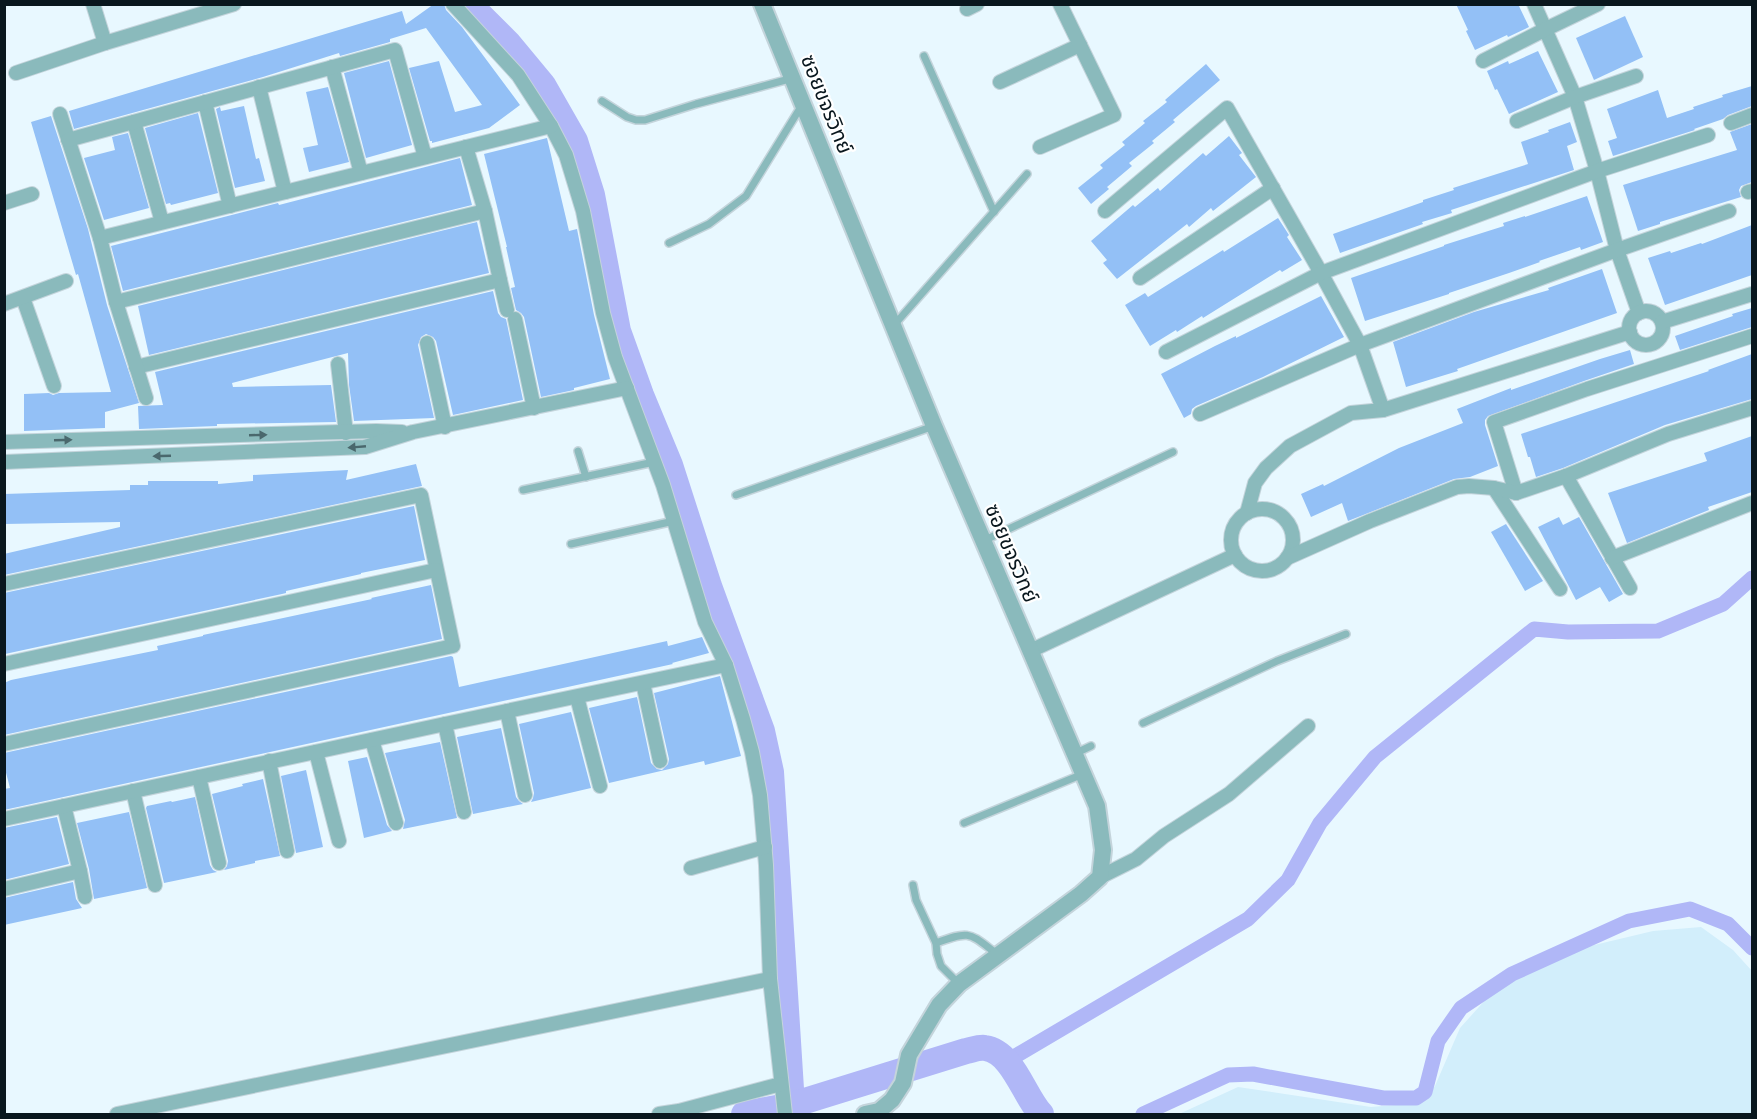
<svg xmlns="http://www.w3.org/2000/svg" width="1757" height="1119" font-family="'PT Sans Narrow','Noto Sans Thai',sans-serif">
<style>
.built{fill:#d2eefb}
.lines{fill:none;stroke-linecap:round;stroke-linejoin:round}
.canal{stroke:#b0b7f7;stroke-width:15}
.river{stroke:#b0b7f7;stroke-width:26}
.building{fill:#93c0f6}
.service-casing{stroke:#c4d4db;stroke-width:10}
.minor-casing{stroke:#c4d4db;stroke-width:16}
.tertiary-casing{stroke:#c4d4db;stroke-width:20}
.service{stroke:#8ababc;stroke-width:7}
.minor{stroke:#8ababc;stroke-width:14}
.tertiary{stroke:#8ababc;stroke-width:16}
.oneway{fill:#4a686d}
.labels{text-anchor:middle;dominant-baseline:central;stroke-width:4.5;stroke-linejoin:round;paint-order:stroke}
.street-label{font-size:21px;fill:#09171e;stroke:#fff}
</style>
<rect width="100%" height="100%" fill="#e8f8ff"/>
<!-- built -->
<path class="built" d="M1701,927L1733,950L1752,971V1114H1179L1238,1087L1371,1107L1421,1103L1435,1086L1460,1028L1497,987L1586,947L1653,931Z"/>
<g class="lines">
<!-- canal -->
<g class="canal">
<path d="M1007,1061L1248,919L1288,880L1320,823L1375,757L1534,629L1568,632L1658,631L1723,604L1752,578"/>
<path d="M1143,1114L1228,1075L1253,1074L1383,1098H1416L1425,1092L1438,1041L1461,1008L1512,974L1629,921L1690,909L1728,924L1752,948"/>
</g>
<!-- river -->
<g class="river">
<path d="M469,4L509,44L543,85L575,141L592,195L618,331L641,395L670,465L709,586L762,731L771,772L792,1105"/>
<path d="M744,1114L792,1105L966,1051C972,1050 979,1047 985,1048C1013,1052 1024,1096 1041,1114"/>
</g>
</g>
<!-- building -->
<g class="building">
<path d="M434,4H444L446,10L462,27L520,105L489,128L432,143V141H430L409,68L439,61L455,112L482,105L426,28L390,39V42L340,56L339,53L263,77L74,129L69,111L402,11L406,24Z"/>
<path d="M1456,4H1518L1529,27L1508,37L1507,35L1475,50L1466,31L1468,30Z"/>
<path d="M1625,16L1643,57L1594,80L1576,38Z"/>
<path d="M1538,51L1558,92L1509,114L1497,89L1495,90L1487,71L1508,61L1509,64Z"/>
<path d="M389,61L412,145L366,158L344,73Z"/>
<path d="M1206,64L1220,80L1173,120L1175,122L1152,141L1154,143L1129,163L1132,166L1107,187L1109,189L1091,204L1078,188L1103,168L1100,165L1125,145L1122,142L1145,123L1143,121L1167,102L1165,100Z"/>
<path d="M1752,86V106L1728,115L1723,119L1694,129L1695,130L1613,156L1608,141L1617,138L1607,109L1658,90L1667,118L1694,109L1693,107L1723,97L1722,95Z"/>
<path d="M328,87L349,162L309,172L303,148L318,145L306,92Z"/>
<path d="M244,106L256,159L259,158L265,181L235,188L216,109L220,107L221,111Z"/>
<path d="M198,113L218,193L171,205L170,203L166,204L145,128Z"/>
<path d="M51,116L88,229L107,305L139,403L105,412V428L24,431V394L49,393L53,395L59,393L111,392L78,274L76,275L31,122Z"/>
<path d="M1570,122L1577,142L1567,146L1574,170L1451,210L1452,213L1422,222L1423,224L1340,253L1333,234L1423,202V200L1454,190L1453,188L1528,164L1521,142L1549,132L1548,130Z"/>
<path d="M1752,124V182L1741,186L1739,190L1741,197L1660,222V224L1638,231L1623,185L1737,150L1730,132Z"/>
<path d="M128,133L149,208L104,220L84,158L115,150L112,137Z"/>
<path d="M1229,136L1242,153L1239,155L1256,177L1213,211L1211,208L1189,227L1187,224L1117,279L1103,263L1107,260L1091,241L1133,205L1135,207L1158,188L1160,191L1203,153L1206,156Z"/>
<path d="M547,138L569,231L577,229L594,315L610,379L574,388V390L541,397L524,317L521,313L516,310L511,288L515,287L506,247H507L484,154Z"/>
<path d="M460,158L472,205L123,291L111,246L278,203L279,205Z"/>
<path d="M1587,196L1603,242L1581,250L1580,247L1539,261L1540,262L1509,273L1449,293V294L1365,321L1351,278L1444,246V245L1504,226L1503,223L1525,216V217Z"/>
<path d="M1278,218L1289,235L1287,237L1302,260L1282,272L1280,270L1203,318L1202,316L1177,332L1176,330L1150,346L1125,305L1145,293L1148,297L1223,250L1224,252Z"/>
<path d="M477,222L489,273L149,355L138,306Z"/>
<path d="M1752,225V275L1665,305L1648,258L1670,251L1671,253L1701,243L1702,244Z"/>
<path d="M1602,269L1617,313L1457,369L1458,371L1406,387L1393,342L1474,312L1549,290L1548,288Z"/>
<path d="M493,291L498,313L501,317L506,319L523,400L453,415L436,341L433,337L426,334L421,337L418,345L434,418L354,421L349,385L348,353L232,383L233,387L331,385L336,422L217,424V426L139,429L138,406L163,405L155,372Z"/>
<path d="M1321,296L1344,337L1263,377L1196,406L1192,409L1191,414L1184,418L1161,374L1215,346L1236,336V338Z"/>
<path d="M1752,308V327L1680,350L1675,336L1733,316L1732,314Z"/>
<path d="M1630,350L1634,364L1584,381L1488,416L1485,420V425L1498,466L1470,477L1454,479L1348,521L1342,503L1311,517L1301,494L1323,484L1324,486L1399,448L1463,423L1457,409L1511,388V390L1600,359Z"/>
<path d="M1752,354V399L1665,425L1563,468L1536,477L1530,457H1528L1521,434L1709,371L1708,370Z"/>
<path d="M1752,436V492L1708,507L1709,510L1627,543L1608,493L1707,461L1704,453Z"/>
<path d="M416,464L422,486L4,575V554L120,527V522L4,524V494L130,490V485H148V481H218V484L253,481V475L348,470L346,480Z"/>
<path d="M414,506L425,560L361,573V574L286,591V593L282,594L5,654L4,593Z"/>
<path d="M1559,517L1563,525L1579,517L1623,594L1609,602L1600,587L1576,600L1538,527Z"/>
<path d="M1506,524L1543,581L1525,591L1491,532Z"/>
<path d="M431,585L442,639L4,735V683L11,680L158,650L157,646L203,636V635L372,599L371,598Z"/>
<path d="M702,637L709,653L672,663L673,664L4,810V789L10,788L4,765V753L451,656L453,657L459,687L667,641L668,646Z"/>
<path d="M720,676L741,756L705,765L704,761L609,783L589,708L637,697L651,763L657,769L662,770L668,764L669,759L654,693Z"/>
<path d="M571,712L591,788L531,802L533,798L534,793L519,724Z"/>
<path d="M501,728L516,797L519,801L523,804L473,814L457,737Z"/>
<path d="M440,742L457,818L403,829L405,820L385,753Z"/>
<path d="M367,757L387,825L392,831L364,838L348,761Z"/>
<path d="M306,770L323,847L296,853L281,776Z"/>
<path d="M263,779L280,856L255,861V863L224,870L227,866L228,861L212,794L243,786L242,784Z"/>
<path d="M195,797L210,865L213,870L217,872L164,883L146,808L147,806L171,801L172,802Z"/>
<path d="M129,812L147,888L94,899L89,869L77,823Z"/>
<path d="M57,817L69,864L4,880V828Z"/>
<path d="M73,882L76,899L82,908L4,925V898Z"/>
</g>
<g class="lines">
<!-- service casing -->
<g class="service-casing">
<g id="service">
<path d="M924,56L994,212"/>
<path d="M602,101L627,117L636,120H645L696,104L793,78"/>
<path d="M669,243L709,224L746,196L802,105"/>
<path d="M895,324L1027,174"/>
<path d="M578,451L586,477"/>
<path d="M523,490L654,462"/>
<path d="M736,495L934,426"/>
<path d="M983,541L1173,452"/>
<path d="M571,544L674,521"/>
<path d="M1143,723L1277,661L1346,634"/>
<path d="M1074,754L1091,746"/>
<path d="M964,823L1083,774"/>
<path d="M913,885L916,900L936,943L937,954L941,966L959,984"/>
<path d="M936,943C971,930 969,933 997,954"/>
</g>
</g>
<!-- minor casing -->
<g class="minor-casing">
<g id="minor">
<path d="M93,4L105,43"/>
<path d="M453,4L518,75L551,126L566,155L583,211L603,313L615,357L663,485L705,622L726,665L743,719L752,752L760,795L766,865L770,979L785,1114"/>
<path d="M1534,4L1575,97L1597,171L1617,250L1639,313"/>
<path d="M967,9L977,4"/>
<path d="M1483,61L1544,30L1598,4"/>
<path d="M332,67L361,173"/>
<path d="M16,73L105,43L234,4"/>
<path d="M1000,82L1080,45"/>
<path d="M259,87L285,192"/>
<path d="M205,102L230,206"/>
<path d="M60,114L100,238"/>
<path d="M1517,121L1575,97L1636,76"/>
<path d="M134,122L162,222"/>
<path d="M1731,123L1752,115"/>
<path d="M68,140L395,50L425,157"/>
<path d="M1040,147L1114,115L1060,4"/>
<path d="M1748,192L1752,191"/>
<path d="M4,203L32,194"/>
<path d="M1105,211L1227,108L1321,273L1360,345L1383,410L1351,413L1290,446L1266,468L1255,483L1247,513"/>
<path d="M1140,278L1273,188"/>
<path d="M500,280L507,310"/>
<path d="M23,298L54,386"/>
<path d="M116,302L485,211"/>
<path d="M4,304L66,281"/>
<circle cx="1646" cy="328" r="17"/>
<path d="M515,319L534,408"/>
<path d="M1662,322L1752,294"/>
<path d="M427,343L445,427"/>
<path d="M1166,352L1321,273L1597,171L1708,135"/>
<path d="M338,364L346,433"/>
<path d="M136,367L500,280L485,211L466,147"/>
<path d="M146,398L116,302L100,238L551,126"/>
<path d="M1383,410L1630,332"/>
<path d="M1200,414L1360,345L1617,250L1729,211"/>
<path d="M4,442L376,431L402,432"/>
<path d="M4,462L365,447L413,432L627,388"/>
<path d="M1566,476L1630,588"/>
<path d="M1494,488L1560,589"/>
<path d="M1516,493L1494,422L1587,389L1752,336"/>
<circle cx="1262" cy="540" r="31"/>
<path d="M1287,558L1370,521L1457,487L1469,486L1494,488L1516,493L1566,476L1668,434L1752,408"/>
<path d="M1612,558L1752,503"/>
<path d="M4,584L421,495L453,646L4,744"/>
<path d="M1030,651L1235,555"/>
<path d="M4,664L436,570"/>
<path d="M643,683L660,761"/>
<path d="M577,697L600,786"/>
<path d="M507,711L525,795"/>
<path d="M445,724L464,812"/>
<path d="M372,740L396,823"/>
<path d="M316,752L339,841"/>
<path d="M269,761L287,851"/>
<path d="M199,777L219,863"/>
<path d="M133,791L155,885"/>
<path d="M64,806L80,871L85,897"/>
<path d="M4,819L445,724L726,665"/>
<path d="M691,868L765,847"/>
<path d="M1100,877L1136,859L1164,836L1229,794L1308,726"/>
<path d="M4,889L80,871"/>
<path d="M117,1114L770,979"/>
<path d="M659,1114L679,1111L781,1084"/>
</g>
</g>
<!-- tertiary casing -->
<g class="tertiary-casing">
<path id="tertiary" d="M762,4L934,426L1097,806L1103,850L1100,877L1081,894L959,984L939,1005L909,1055L903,1083L892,1100L879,1111L865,1114"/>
</g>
<!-- service -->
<use href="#service" class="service"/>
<!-- minor -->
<use href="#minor" class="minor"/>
<!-- tertiary -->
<use href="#tertiary" class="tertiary"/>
</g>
<!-- one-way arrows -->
<defs><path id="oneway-solid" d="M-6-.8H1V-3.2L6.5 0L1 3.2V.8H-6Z" transform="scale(1.5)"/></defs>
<g class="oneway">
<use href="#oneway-solid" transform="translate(258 435) rotate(-2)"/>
<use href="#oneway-solid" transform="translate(63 440) rotate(-2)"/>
<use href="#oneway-solid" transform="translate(357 447) rotate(175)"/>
<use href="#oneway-solid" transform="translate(162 456) rotate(178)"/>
</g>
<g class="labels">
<!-- street labels -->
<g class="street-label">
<text transform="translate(827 104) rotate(68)">ซอยขจรวิทย์</text>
<text transform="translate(1012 553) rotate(67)">ซอยขจรวิทย์</text>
</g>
</g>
<!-- border -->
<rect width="1757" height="1119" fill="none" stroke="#09171e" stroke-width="12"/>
</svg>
